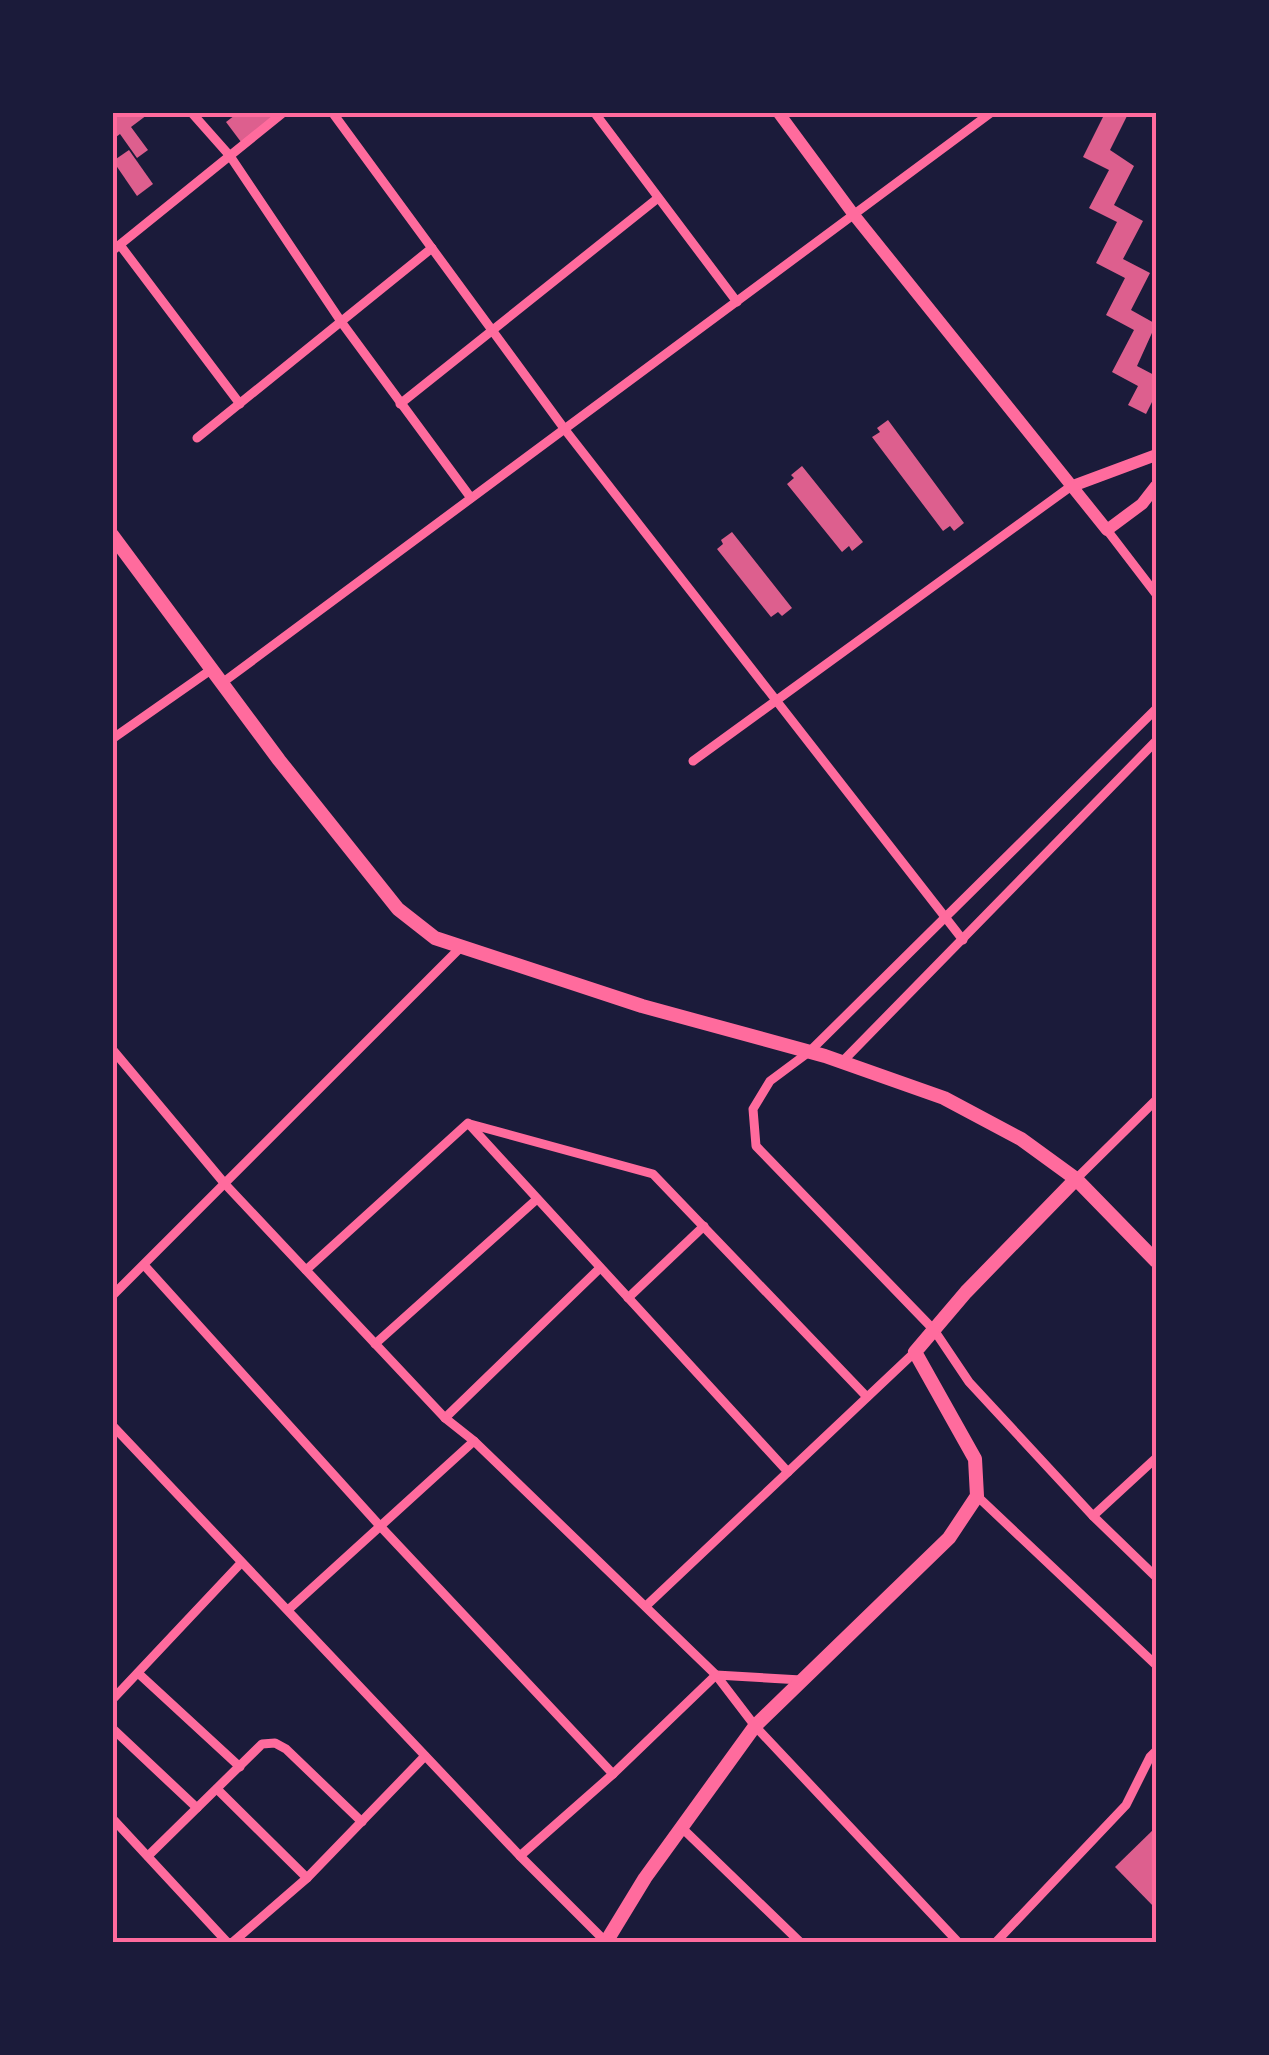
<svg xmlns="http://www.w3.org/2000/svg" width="1269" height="2055" font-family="'Space Grotesk',sans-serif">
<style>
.building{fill:#dd5f8e}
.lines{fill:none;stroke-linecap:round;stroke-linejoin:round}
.minor{stroke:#ff6b9d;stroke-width:9}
.secondary{stroke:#ff6b9d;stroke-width:12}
.primary{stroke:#ff6b9d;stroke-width:14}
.neatline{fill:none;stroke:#ff6b9d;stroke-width:4}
</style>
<rect width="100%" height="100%" fill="#1b1b3a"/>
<!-- building -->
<g class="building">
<path d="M112,112H151L131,127L148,150L137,158L120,134L112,140Z"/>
<path d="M239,112H270L274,117L241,142L226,122Z"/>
<path d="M1099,112H1129L1110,150L1134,166L1114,205L1143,221L1123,259L1150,273L1131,310L1156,324L1137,366L1156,376V394L1146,414L1128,405L1138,386L1112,372L1134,330L1106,315L1125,278L1096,263L1117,222L1089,208L1109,170L1083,157L1104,115Z"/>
<path d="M129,150L153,184L137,196L113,161Z"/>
<path d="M888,420L964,523L954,531L950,526L943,531L872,437L880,432L877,428Z"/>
<path d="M802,466L863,542L852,551L849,546L842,552L787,484L794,478L791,475Z"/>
<path d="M732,532L792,608L782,616L778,612L771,617L717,549L723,544L721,540Z"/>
<path d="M1156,1827V1909L1115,1867Z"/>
</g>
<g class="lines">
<!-- minor -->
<g class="minor">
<path d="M191,112L230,156L342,323L471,498"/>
<path d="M332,112L566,431L963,940"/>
<path d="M594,112L737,302"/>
<path d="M120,245L240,404"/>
<path d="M112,251L284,112"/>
<path d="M400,404L658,198"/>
<path d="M197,438L432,248"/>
<path d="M1107,530L1156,594"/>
<path d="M222,683L992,112"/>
<path d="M1156,709L809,1052L770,1081L753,1109L756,1146L934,1330L969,1382L1093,1516L1156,1577"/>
<path d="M112,739L212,669"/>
<path d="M693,761L1070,487"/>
<path d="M112,1049L225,1184L445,1418L474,1441L716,1675L755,1726L958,1942"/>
<path d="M842,1062L1156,741"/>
<path d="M470,1124L653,1174L867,1397"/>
<path d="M1076,1179L1156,1100"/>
<path d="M144,1265L380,1526L613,1774"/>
<path d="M306,1270L468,1123L788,1472"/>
<path d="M112,1296L461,947"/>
<path d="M628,1298L704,1226"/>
<path d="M375,1344L537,1199"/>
<path d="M445,1418L600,1268"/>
<path d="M112,1425L520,1856L606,1942"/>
<path d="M977,1496L1156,1665"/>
<path d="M1093,1516L1156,1458"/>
<path d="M646,1606L915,1352"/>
<path d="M288,1610L474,1441"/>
<path d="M138,1673L240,1767"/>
<path d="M112,1700L241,1563"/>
<path d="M112,1728L197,1808"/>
<path d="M217,1789L307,1878"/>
<path d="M112,1818L227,1942"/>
<path d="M682,1828L800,1942"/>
<path d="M148,1856L262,1744L275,1743L286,1749L362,1822"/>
<path d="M520,1856L613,1774L716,1675L801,1680"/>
<path d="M233,1942L307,1878L425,1756"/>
<path d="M996,1942L1126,1805L1150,1757L1156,1751"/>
</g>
<!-- secondary -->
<g class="secondary">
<path d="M778,112L854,215L1107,530L1142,504L1156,486"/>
<path d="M1070,487L1156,455"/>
</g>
<!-- primary -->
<g class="primary">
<path d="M112,535L279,760L398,909L435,938L642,1006L825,1056L944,1098L1021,1139L1076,1179L1156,1261"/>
<path d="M606,1942L645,1878L755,1726L949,1538L977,1496L975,1459L915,1352L966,1292L1076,1179"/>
</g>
</g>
<!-- border -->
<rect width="1269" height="2055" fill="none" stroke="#1b1b3a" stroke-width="230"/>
<rect x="115" y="115" width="1039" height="1825" class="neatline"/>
</svg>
